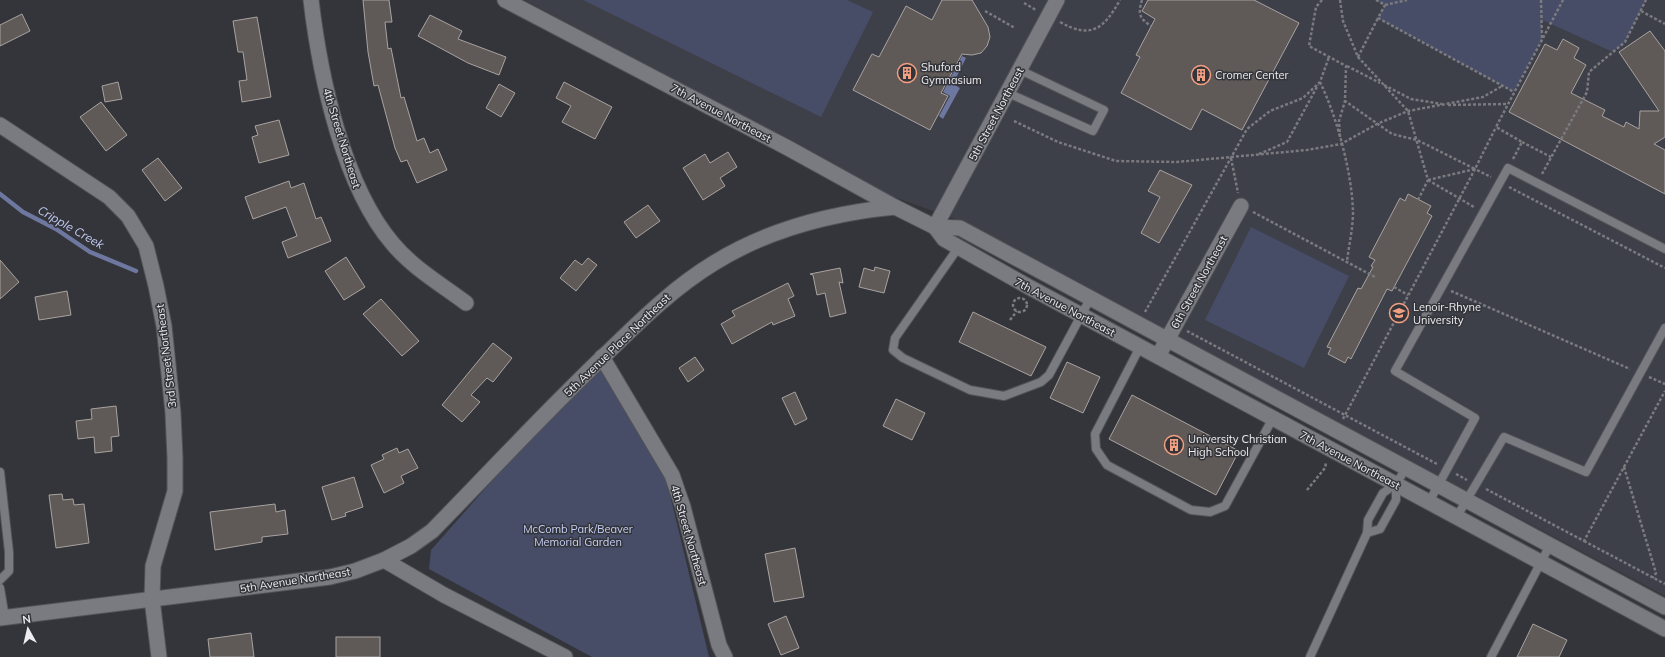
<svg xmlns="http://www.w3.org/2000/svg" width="1665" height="657" font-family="Mulish,sans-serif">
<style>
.built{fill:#3d3f49}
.green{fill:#474d66}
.water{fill:#6d779f}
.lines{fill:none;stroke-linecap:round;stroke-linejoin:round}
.stream{stroke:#6d779f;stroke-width:4.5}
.building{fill:#5f5957;stroke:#a9a3a0}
.service-casing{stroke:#525357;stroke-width:10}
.minor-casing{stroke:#525357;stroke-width:17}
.path{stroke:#7a7a7f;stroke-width:2.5;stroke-dasharray:3 2;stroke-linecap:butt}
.service{stroke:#797b80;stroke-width:8}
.minor{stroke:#797b80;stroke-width:15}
.labels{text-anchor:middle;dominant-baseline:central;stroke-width:3;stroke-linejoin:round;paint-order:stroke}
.poi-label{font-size:11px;fill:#ededf1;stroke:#34353a;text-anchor:start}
.street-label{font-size:11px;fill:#ededf1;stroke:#34353a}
.park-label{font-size:11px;fill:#c5cff7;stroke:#34353a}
.water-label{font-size:12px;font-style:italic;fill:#c2ccf3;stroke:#34353a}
</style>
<rect width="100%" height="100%" fill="#34353a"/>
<!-- built -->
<path class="built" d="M524,0H1665V596L958,220L894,197Z"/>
<!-- green -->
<g class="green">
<path d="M583,0H847L873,12L821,117Z"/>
<path d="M1376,0H1646L1625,42L1613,52L1542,20V39L1514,92L1378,18L1385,5Z"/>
<path d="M1251,227L1349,276L1304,368L1205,320Z"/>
<path d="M596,363L666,478L709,657H592L429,569L431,550Z"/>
</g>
<!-- water -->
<path class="water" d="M962,56L966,58L953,84L960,88L943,119L939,116L950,96L943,92Z"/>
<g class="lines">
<!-- stream -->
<path class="stream" d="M0,194L23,212L56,229L90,252L136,271"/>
</g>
<!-- building -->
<g class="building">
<path d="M363,0H389L392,22H385L388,49L391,48L401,98L404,97L417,141L424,138L430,153L438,149L447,170L417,183L407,160L401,162L395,148L378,85L374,86L368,52Z"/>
<path d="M942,0H972L988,27L990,37L987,46L981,53L972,55L962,54L941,93L948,96L930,130L853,90L872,54L879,57L906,6L932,20Z"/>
<path d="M1148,0H1254L1299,23L1242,130L1202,109L1191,130L1121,93L1140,57L1136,55L1155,19L1142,11Z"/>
<path d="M22,14L30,31L0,46V25Z"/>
<path d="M430,15L462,31L458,39L506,57L499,75L468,63L418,36Z"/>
<path d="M257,17L271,97L242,102L239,81L247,80L243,52H238L233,21Z"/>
<path d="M1650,31L1665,51V137L1654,144L1665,150V194L1509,112L1545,44L1557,50L1563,39L1579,48L1574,58L1586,65L1571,93L1605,110L1602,116L1624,127L1626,122L1639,129L1640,111H1659L1619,52Z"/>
<path d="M118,82L122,99L105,102L102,86Z"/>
<path d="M564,82L612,107L595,139L562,122L571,106L556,98Z"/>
<path d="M499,84L515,93L501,117L486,108Z"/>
<path d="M101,102L127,135L106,151L80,117Z"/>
<path d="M279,120L289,155L259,163L252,137L258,135L255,126Z"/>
<path d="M728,152L737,167L720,178L725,186L703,200L683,168L705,154L710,163Z"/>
<path d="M158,158L182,188L165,201L142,170Z"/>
<path d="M1160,170L1192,185L1159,243L1141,233L1160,197L1148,191Z"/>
<path d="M289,181L291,188L304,183L316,219L321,217L331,241L288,258L282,242L297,236L286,207L253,219L245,197Z"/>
<path d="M1408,194L1431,206L1427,213L1432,216L1392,291L1387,289L1351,359L1348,357L1345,363L1328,354L1331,348L1327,347L1358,288L1361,289L1373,267L1371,266L1375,260L1369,257L1400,198L1405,201Z"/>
<path d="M648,205L660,221L636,238L624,222Z"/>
<path d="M346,257L365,287L344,300L325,271Z"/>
<path d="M588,258L597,265L576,291L560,278L575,260L582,265Z"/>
<path d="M0,260L19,282L0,299Z"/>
<path d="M875,267L890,271L884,293L859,287L864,268L874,271Z"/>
<path d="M840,268L843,283L839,282L846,313L830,317L825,293L817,295L813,275L810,274Z"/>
<path d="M788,283L794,296L788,299L795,316L773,325L772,322L732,344L721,324L735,316L732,311Z"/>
<path d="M67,291L71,315L39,320L35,297Z"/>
<path d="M381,299L419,341L402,356L363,314Z"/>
<path d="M973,312L1046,347L1031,376L959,342Z"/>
<path d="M493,343L512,358L493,382L487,378L471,395L480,402L462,422L442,405Z"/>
<path d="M695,357L704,370L688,382L679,368Z"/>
<path d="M1067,362L1100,377L1083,413L1050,398Z"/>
<path d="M795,392L807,419L795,425L782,398Z"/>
<path d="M1132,395L1239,451L1216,495L1109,439Z"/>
<path d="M896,399L925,413L912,440L883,426Z"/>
<path d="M116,406L119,436L111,437L112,451L95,453L94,437L78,439L76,421L92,419L91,409Z"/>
<path d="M397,448L399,453L408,449L418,468L401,476L404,483L384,493L371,465L384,459L382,455Z"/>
<path d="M354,477L363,507L345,513L346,516L332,520L322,487Z"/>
<path d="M62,494L63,500L73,499L74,505L84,504L89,543L56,548L49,495Z"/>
<path d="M275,504L276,512L285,510L288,534L262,537V542L215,550L210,512Z"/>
<path d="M795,548L804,597L774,602L765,554Z"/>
<path d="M786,616L799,648L781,655L768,624Z"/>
<path d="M1533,624L1567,640L1559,657H1517Z"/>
<path d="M251,633L254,657H210L208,639Z"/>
<rect x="336" y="637" width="44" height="20"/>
</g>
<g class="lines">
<!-- service casing -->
<g class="service-casing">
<g id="service">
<path d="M1008,93L1093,131L1104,110L1020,70"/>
<path d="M958,248L895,338L893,350L903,358L970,390L1004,396L1041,382L1049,375L1090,299"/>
<path d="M1140,347L1095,434L1096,449L1107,465L1191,510L1210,512L1225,506L1273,418"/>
<path d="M0,472L9,552V571L0,580"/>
<path d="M1396,484V500L1380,529L1367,533L1368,520L1383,493L1396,484L1406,468"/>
<path d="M1429,502L1475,418L1395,371L1508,168L1665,249"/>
<path d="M1456,518L1504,437L1586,472L1665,328"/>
<path d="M0,588L5,618"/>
<path d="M1310,657L1367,533"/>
<path d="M1491,657L1550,545"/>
</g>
</g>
<!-- minor casing -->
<g class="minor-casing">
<g id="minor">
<path d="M311,0C320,76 343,186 393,244C413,268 442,285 466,303"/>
<path d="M505,0L788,148L895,207L935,227L960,228L1665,607"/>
<path d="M0,125L109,197L128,216L146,246L156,286L164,326L173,413L175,458V491L153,566L152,599L159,657"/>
<path d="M935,227L944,239L1029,287L1665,629"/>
<path d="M935,227L1057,0"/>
<path d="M1162,349L1241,206"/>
<path d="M602,357L672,475L683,507L719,645L725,657"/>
<path d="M384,560L411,546L432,531C490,472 546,411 606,354C640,321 673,288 714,263C769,229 832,213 895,207"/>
<path d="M0,618L330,577L355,571L384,560L444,595L565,657"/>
</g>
</g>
<!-- path -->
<g class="path">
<path d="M1142,0C1138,14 1139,18 1151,26"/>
<path d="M1322,0L1316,7L1309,46L1346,66L1345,101L1392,134L1417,140L1475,169"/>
<path d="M1340,0L1343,21L1358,57L1408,111L1428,180L1418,200"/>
<path d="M1376,0L1385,5L1378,18L1514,92"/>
<path d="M1541,0L1542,39"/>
<path d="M1024,3L1036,10"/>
<path d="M1385,5L1407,0"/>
<path d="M985,11L1015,28"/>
<path d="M1641,11L1665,24"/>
<path d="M1060,22C1092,40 1104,28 1120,0"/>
<path d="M1358,57L1378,18"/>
<path d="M1347,66L1380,83"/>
<path d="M1320,82C1337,117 1352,173 1353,212C1353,228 1349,245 1347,261"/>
<path d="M1384,85L1411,99L1442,104"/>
<path d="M1448,105L1507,104"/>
<path d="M1014,121L1058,142L1116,161L1177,162L1307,150L1341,144L1377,124L1408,111L1483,97L1502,86"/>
<path d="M1340,137L1339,121L1345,101"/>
<path d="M1522,142L1551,157"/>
<path d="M1259,154L1287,142L1318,85"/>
<path d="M1231,158L1238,193"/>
<path d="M1513,159L1522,142L1496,127L1563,0"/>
<path d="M1542,174L1587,92L1589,72L1625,42L1646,0"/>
<path d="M1428,180L1475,169L1496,127"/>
<path d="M1428,180L1474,207"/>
<path d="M1509,187L1665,268"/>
<path d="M1253,212L1375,277"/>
<path d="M1394,287L1408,295"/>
<path d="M1451,291L1630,369"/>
<circle cx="1020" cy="305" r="7"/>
<path d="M1145,312L1247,129L1270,111L1303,98L1320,82L1329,57"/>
<path d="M1010,320L1017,311"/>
<path d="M1187,331L1437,464"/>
<path d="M1649,377L1665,384"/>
<path d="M1343,419L1475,169L1491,177"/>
<path d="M1624,467L1656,573L1653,578"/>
<path d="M1456,474L1467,480"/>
<path d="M1486,489L1584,541L1665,391"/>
<path d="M1307,490L1325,468L1326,463"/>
<path d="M1584,541L1665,584"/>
</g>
<!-- service -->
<use href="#service" class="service"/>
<!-- minor -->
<use href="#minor" class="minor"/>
</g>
<!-- icons -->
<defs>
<g id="building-ring" transform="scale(1)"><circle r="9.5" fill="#34353a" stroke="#f3a082" stroke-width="1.5"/><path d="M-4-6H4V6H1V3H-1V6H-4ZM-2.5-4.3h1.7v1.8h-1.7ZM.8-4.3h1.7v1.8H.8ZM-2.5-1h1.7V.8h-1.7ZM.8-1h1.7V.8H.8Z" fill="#f3a082"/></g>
<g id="university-ring" transform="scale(1)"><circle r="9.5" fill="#34353a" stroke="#f3a082" stroke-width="1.5"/><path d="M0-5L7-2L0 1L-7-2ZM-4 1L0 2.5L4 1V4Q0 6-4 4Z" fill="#f3a082"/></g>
</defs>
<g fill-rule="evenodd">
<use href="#building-ring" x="907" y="73"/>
<use href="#building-ring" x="1201" y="75"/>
<use href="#university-ring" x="1399" y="313"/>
<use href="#building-ring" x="1174" y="445"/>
</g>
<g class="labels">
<!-- poi labels -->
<g class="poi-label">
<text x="921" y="67">Shuford<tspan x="921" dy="13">Gymnasium</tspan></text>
<text x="1215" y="75">Cromer Center</text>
<text x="1413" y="307">Lenoir-Rhyne<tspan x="1413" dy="13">University</tspan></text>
<text x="1188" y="439">University Christian<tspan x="1188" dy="13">High School</tspan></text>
</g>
<!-- street labels -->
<g class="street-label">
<text transform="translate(721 113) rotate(28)">7th Avenue Northeast</text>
<text transform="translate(996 114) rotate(-62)">5th Street Northeast</text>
<text transform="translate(342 138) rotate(73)">4th Street Northeast</text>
<text transform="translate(1199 282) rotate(-61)">6th Street Northeast</text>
<text transform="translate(1065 307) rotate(28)">7th Avenue Northeast</text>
<text transform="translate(617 345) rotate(-44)">5th Avenue Place Northeast</text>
<text transform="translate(166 356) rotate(-97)">3rd Street Northeast</text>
<text transform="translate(1350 460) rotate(28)">7th Avenue Northeast</text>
<text transform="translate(689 535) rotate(74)">4th Street Northeast</text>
<text transform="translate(295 580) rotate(-9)">5th Avenue Northeast</text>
</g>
<!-- park labels -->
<g class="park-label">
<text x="578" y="529">McComb Park/Beaver<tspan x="578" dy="13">Memorial Garden</tspan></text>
</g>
<!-- water labels -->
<g class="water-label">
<text transform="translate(71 227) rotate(30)">Cripple Creek</text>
</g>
</g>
<!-- north arrow -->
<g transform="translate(28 629) rotate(352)" stroke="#34353a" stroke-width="3" paint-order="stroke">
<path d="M0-3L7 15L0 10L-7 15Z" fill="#ededf1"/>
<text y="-6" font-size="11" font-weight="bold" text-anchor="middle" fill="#ededf1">N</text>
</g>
</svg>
